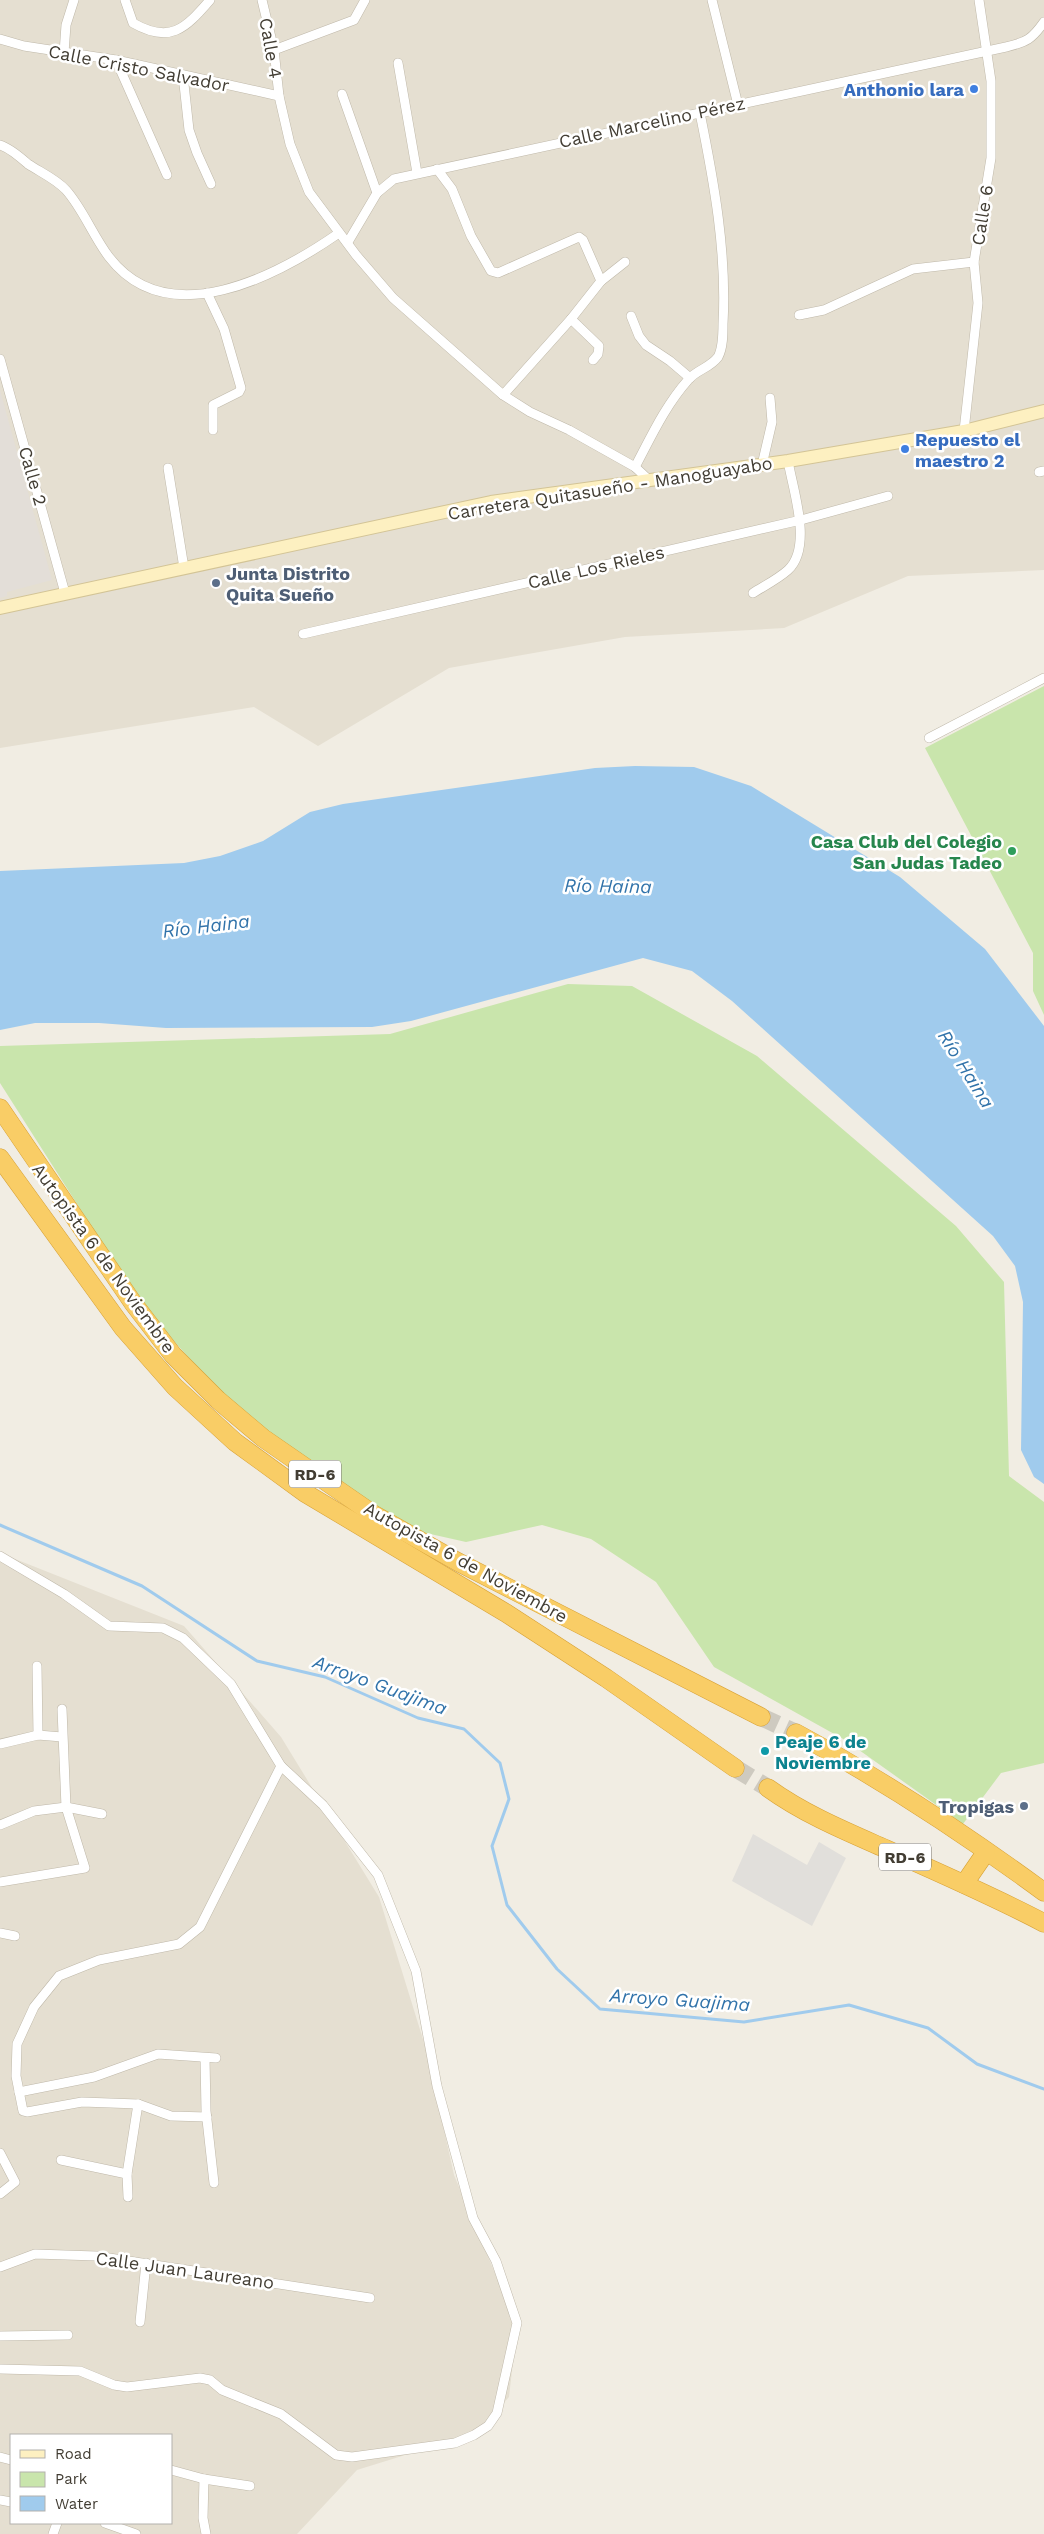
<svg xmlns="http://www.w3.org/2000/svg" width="1044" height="2534" font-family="'Work Sans',sans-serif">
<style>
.residential{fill:#e5dfd1;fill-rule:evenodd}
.industrial{fill:#e3ded8}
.green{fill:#c9e5ac}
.parking{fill:#e1dfdb}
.water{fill:#a0cbed}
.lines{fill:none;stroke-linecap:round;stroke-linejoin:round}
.stream{stroke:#a0cbed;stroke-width:3}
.highway-tunnel{stroke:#cecac0;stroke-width:18;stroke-dasharray:18 9;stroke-linecap:butt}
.street-casing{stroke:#bfb8a9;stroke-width:10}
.secondary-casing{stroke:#d3c496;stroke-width:14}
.highway-casing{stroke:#d7a136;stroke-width:19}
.street{stroke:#fff;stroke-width:9}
.secondary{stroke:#fdf0c1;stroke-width:12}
.highway{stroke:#f9cd66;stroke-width:18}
.shop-dot{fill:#3f7fe0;stroke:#fff;stroke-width:2}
.service-dot{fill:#5c6f8a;stroke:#fff;stroke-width:2}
.leisure-dot{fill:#2e9e5b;stroke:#fff;stroke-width:2}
.culture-dot{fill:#0f9aa8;stroke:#fff;stroke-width:2}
.labels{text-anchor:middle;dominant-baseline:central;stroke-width:5;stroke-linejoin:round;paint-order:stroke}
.shield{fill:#fff;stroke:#7b7770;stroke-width:1}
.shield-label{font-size:16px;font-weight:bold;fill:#423d33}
.street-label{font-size:18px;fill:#423d33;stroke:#fff}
.shop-label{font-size:18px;font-weight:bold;fill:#366cbe;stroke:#fff;text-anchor:end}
.service-label{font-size:18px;font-weight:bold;fill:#4e5e75;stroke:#fff;text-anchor:start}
.leisure-label{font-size:18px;font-weight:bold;fill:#27864d;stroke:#fff;text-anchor:end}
.culture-label{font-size:18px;font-weight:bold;fill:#0d838f;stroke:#fff;text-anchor:start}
.water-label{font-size:19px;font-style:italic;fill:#3173aa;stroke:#fff}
</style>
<rect width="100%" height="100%" fill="#f1ede3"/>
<!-- residential -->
<g class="residential">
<path d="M0,0H1044V570L908,576L784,628L625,637L449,668L318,746L254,707L0,748Z"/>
<path d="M0,1553L184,1626L281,1737L379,1897L426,2049L454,2175L517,2326L509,2397L476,2433L357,2470L297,2534H0ZM11,2435H171V2523H11Z"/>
</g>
<!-- industrial -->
<path class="industrial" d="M0,390L52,580L7,592V596L0,598Z"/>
<!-- green -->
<g class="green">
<path d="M1044,686V1015L1033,991V953L925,748Z"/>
<path d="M568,984L632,986L757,1056L956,1226L1004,1282L1009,1476L1044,1502V1763L1001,1773L963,1824L845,1740L714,1667L656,1582L591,1539L542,1525L466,1542L417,1531L310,1464L223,1396L140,1303L0,1083V1046L390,1034Z"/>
</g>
<!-- parking -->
<path class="parking" d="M753,1834L807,1865L819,1842L846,1858L812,1926L732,1881Z"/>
<!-- water -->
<path class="water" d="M635,766L694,767L751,786L900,877L985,949L1044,1026V1484L1034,1477L1021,1450L1023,1302L1015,1266L993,1236L732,1001L692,971L643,958L411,1021L372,1027L166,1028L99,1023H35L0,1030V871L184,863L220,856L263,841L310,812L343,804L595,768Z"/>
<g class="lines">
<!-- stream -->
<path class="stream" d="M0,1525L142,1586L257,1661L325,1677L418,1718L464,1729L500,1763L509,1799L492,1846L507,1905L557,1969L600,2009L744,2022L849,2005L928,2028L977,2064L1044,2089"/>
<!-- highway-tunnel -->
<g class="highway-tunnel">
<path d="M761,1717L796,1733"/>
<path d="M735,1768L768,1788"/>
</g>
<!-- street casing -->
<g class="street-casing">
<g id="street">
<path d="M125,0L133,23C170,44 185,29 210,0"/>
<path d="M262,0L274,50L279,96L290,144L309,192L356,255L393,298L503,395L530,412L569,430L635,467L650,481"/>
<path d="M712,0L738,105"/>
<path d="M0,39L24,46L116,60L279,96"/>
<path d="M274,50L354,20L365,0"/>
<path d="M64,53L66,25L74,0"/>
<path d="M116,60L167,175"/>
<path d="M398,63L417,173"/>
<path d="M183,75L189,130L197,153L211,184"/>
<path d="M342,94L377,193"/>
<path d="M0,145C10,148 20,157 28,164C40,172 56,179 66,190C83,209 93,236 109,257C168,334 277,276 339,233"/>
<path d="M437,169L452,189L471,236L491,271L498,273L579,237L583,240L601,281"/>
<path d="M348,242L377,193L394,179L1006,47C1027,42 1032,39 1044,22"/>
<path d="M207,293L224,329L241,388L239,392L213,405V430"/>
<path d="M799,315L824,310L913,269L974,262"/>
<path d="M631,316L639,336L646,345L670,361L690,378"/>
<path d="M571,319L599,346L598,354L593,360"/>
<path d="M0,359L65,593"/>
<path d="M503,395L571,319L601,281L625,262"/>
<path d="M964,431L978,303L974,262L991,158V81L979,0"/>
<path d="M762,465L772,422L770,398"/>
<path d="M635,467C651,437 665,406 688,380C696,370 710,368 718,357C723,348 723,334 723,324C727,253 714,182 700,113"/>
<path d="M168,468L184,568"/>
<path d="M1039,472L1044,471"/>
<path d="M753,593C764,586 778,579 788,570C813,547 793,490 788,461"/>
<path d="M303,634L801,520L888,496"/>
<path d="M929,738L1044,678"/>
<path d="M0,1556L64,1594L109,1626L163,1628L183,1638L231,1684L281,1766L323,1805L378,1875L416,1971L437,2086L473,2218L496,2261L517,2323L497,2413L488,2426L474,2435L455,2443L352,2457L336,2455L281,2414L222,2390L210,2380L200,2378L127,2387L114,2385L80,2371L0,2369"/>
<path d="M37,1666L38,1735"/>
<path d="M0,1744L38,1735L62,1737"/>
<path d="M0,1825L34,1811L66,1807L102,1814"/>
<path d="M0,1882L85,1868L66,1807L62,1709"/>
<path d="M0,1933L15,1936"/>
<path d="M205,2058L206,2111L214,2183"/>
<path d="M19,2092L94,2077L158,2054L216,2058"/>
<path d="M207,2117L171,2116L138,2104L82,2102L27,2112L23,2111L16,2076L17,2044L34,2007L59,1976L99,1960L179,1944L200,1927L281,1766"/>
<path d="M0,2153L15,2182L0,2194"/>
<path d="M61,2160L127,2174"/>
<path d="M128,2197L127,2174L138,2104"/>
<path d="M0,2267L35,2254L96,2256L370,2298"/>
<path d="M140,2322L146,2263"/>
<path d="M0,2336L68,2335"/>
<path d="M0,2457L11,2460"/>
<path d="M171,2470L204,2479L250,2486"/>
<path d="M204,2479L203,2518L206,2534"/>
<path d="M0,2500L11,2502"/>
<path d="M105,2523L136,2534"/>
<path d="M53,2534L57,2523"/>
</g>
</g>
<!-- secondary casing -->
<g class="secondary-casing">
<path id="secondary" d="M0,608L491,502L788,461L964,431L1044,411"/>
</g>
<!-- highway casing -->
<g class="highway-casing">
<g id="highway">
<path d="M0,1108L133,1303L173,1355L218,1400L263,1438L373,1514L458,1562L761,1717"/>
<path d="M0,1158L123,1328L175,1387L235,1442L305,1493L506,1613L606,1678L735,1768"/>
<path d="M796,1733C883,1780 965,1834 1044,1892"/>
<path d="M768,1788C804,1814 845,1831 886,1849C939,1873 993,1896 1044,1923"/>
<path d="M964,1884L986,1852"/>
</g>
</g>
<!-- street -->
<use href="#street" class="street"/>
<!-- secondary -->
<use href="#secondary" class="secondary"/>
<!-- highway -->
<use href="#highway" class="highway"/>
</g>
<!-- markers -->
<g class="shop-dot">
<circle cx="974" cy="89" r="5"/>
<circle cx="905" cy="449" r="5"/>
</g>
<g class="service-dot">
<circle cx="216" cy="583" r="5"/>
<circle cx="1024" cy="1806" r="5"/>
</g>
<circle class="leisure-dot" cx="1012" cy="851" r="5"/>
<circle class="culture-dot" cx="765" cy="1751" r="5"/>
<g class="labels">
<!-- shield labels -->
<g class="shield">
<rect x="289" y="1460.5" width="52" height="27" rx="4"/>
<rect x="879" y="1843.5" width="52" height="27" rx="4"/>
</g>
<g class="shield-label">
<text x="315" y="1474">RD-6</text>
<text x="905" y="1857">RD-6</text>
</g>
<!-- street labels -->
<g class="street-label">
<text transform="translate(271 48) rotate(80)">Calle 4</text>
<text transform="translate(139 68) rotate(11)">Calle Cristo Salvador</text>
<text transform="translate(652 122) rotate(-12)">Calle Marcelino Pérez</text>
<text transform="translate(982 215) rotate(-81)">Calle 6</text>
<text transform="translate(33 476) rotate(74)">Calle 2</text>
<text transform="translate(610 488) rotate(-9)">Carretera Quitasueño - Manoguayabo</text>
<text transform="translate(596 567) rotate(-13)">Calle Los Rieles</text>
<text transform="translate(104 1258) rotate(54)">Autopista 6 de Noviembre</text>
<text transform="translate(466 1562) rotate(29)">Autopista 6 de Noviembre</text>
<text transform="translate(185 2270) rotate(8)">Calle Juan Laureano</text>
</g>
<!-- shop labels -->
<g class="shop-label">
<text x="964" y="89">Anthonio lara</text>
<text x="915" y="439" text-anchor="start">Repuesto el<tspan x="915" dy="21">maestro 2</tspan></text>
</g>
<!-- service labels -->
<g class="service-label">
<text x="226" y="573">Junta Distrito<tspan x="226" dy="21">Quita Sueño</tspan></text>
<text x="1014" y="1806" text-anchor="end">Tropigas</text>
</g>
<!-- leisure labels -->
<g class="leisure-label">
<text x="1002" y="841">Casa Club del Colegio<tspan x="1002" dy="21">San Judas Tadeo</tspan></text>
</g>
<!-- culture labels -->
<g class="culture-label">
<text x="775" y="1741">Peaje 6 de<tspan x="775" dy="21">Noviembre</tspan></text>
</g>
<!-- water labels -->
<g class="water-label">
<text transform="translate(608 886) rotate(1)">Río Haina</text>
<text transform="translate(206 926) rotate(-7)">Río Haina</text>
<text transform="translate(966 1069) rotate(58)">Río Haina</text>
<text transform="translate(380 1685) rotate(20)">Arroyo Guajima</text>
<text transform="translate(680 2000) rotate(4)">Arroyo Guajima</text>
</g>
</g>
<!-- legend -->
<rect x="10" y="2434" width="162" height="90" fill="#ffffff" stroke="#b3b1ad"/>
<rect x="20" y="2450" width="25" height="8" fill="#fdf0c1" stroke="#b3b1ad"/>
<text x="55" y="2459" font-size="15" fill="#423d33">Road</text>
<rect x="20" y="2472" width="25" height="15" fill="#c9e5ac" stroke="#b3b1ad"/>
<text x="55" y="2484" font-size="15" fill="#423d33">Park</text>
<rect x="20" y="2496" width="25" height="15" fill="#a0cbed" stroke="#b3b1ad"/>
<text x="55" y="2509" font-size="15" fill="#423d33">Water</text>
</svg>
